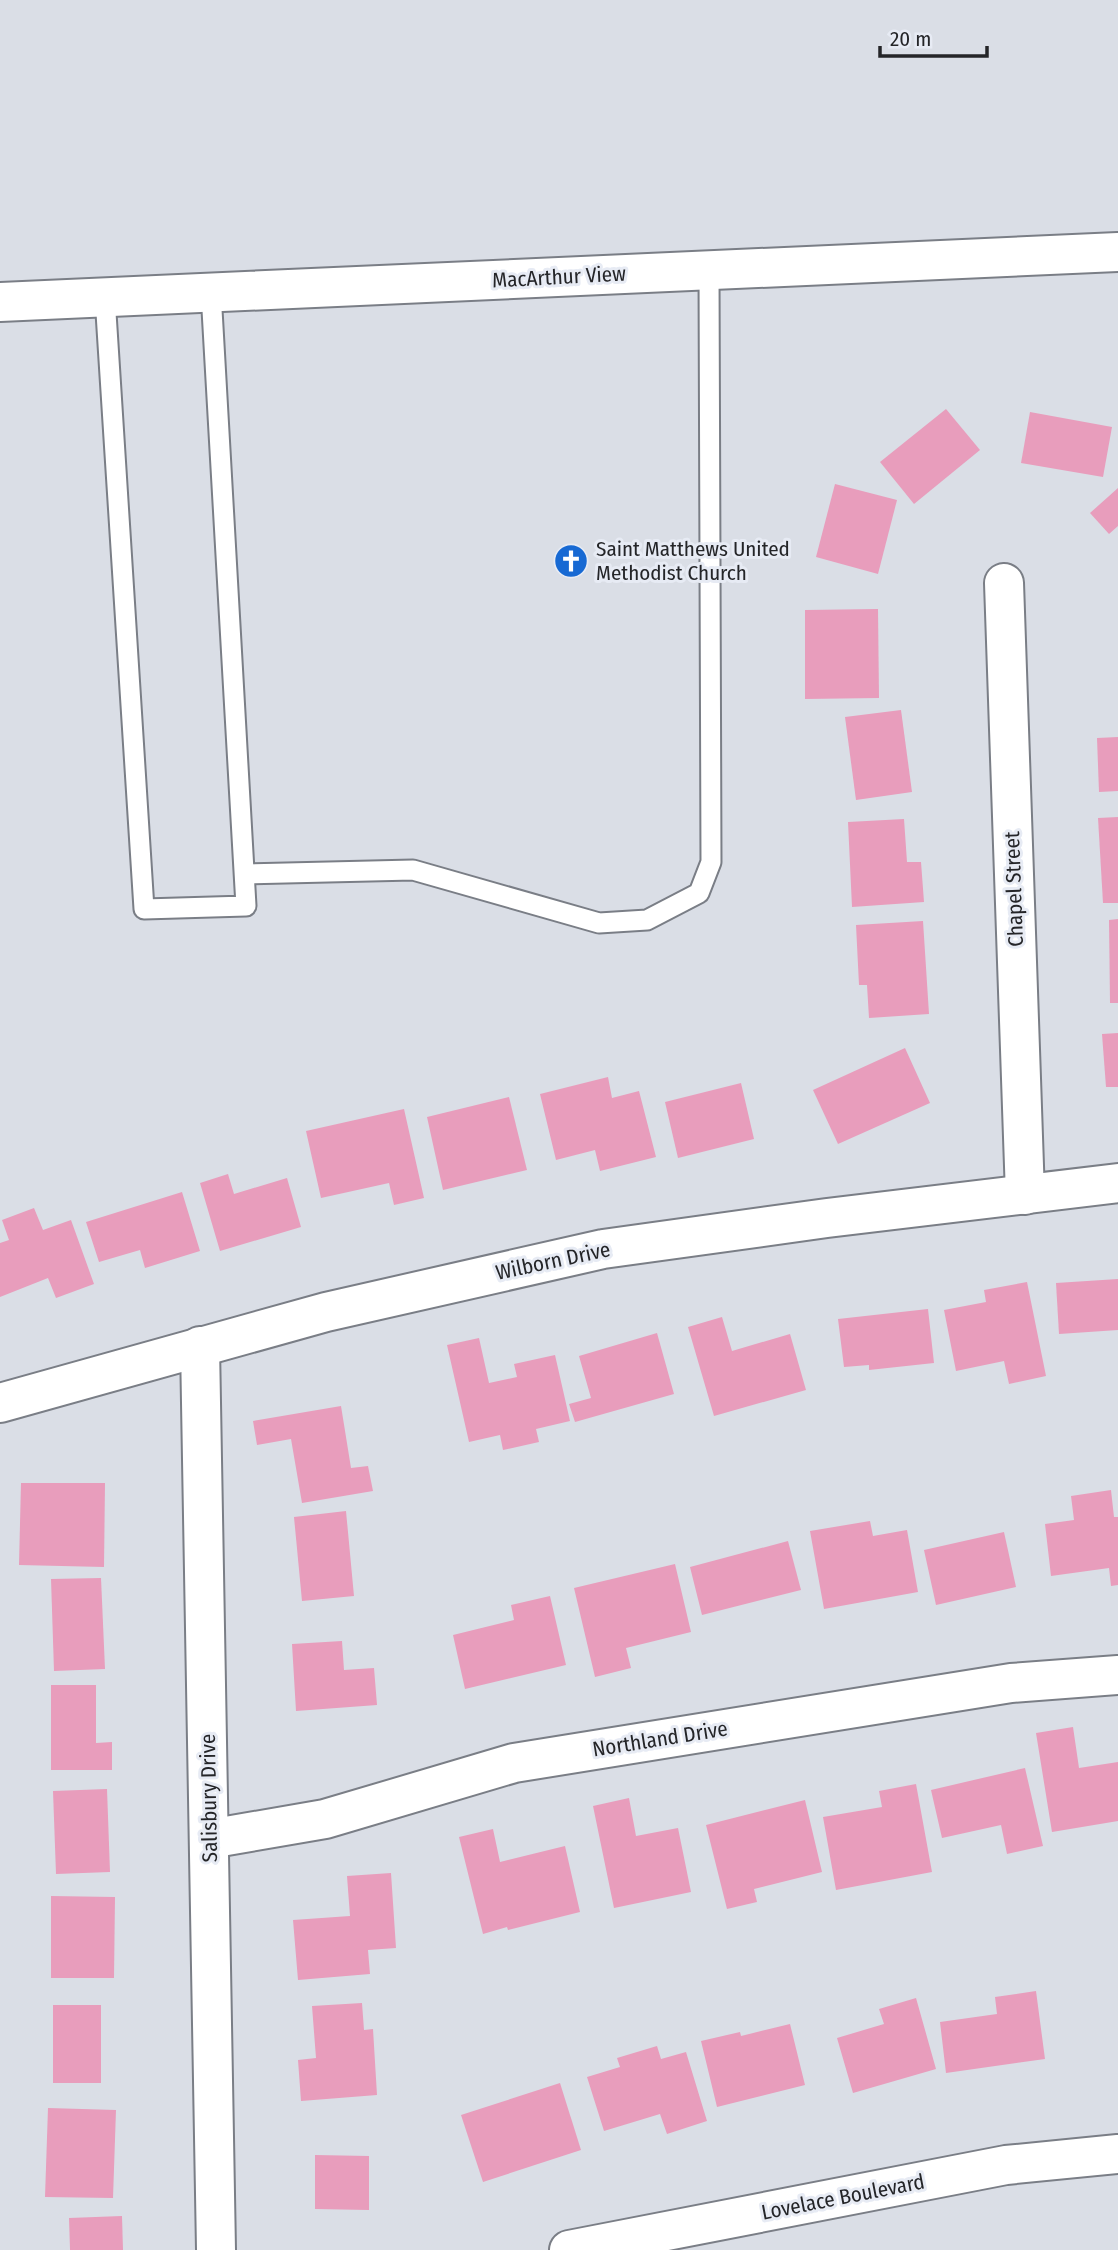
<svg xmlns="http://www.w3.org/2000/svg" width="1118" height="2250" font-family="'Fira Sans Condensed',sans-serif">
<style>
.building{fill:#e89dbc}
.lines{fill:none;stroke-linecap:round;stroke-linejoin:round}
.lane-casing{stroke:#7a7e86;stroke-width:23}
.street-casing{stroke:#7a7e86;stroke-width:42}
.secondary-casing{stroke:#7a7e86;stroke-width:42}
.lane{stroke:#fff;stroke-width:19}
.street{stroke:#fff;stroke-width:38}
.secondary{stroke:#fff;stroke-width:38}
.labels{text-anchor:middle;dominant-baseline:central;stroke-width:6;stroke-linejoin:round;paint-order:stroke}
.street-label{font-size:21px;fill:#242528;stroke:#e7ebf4}
.poi-label{font-size:21px;fill:#242528;stroke:#e7ebf4;text-anchor:start}
</style>
<rect width="100%" height="100%" fill="#dadee6"/>
<!-- building -->
<g class="building">
<path d="M946,409L980,450L914,504L880,462Z"/>
<path d="M1030,412L1112,427L1103,477L1021,463Z"/>
<path d="M835,484L897,500L878,574L816,557Z"/>
<path d="M1118,488V526L1109,534L1090,513Z"/>
<path d="M878,609L879,698L805,699V610Z"/>
<path d="M901,710L912,792L856,800L845,717Z"/>
<path d="M1118,737V791L1099,792L1097,738Z"/>
<path d="M1118,817V903H1103L1098,818Z"/>
<path d="M904,819L907,862H921L924,902L852,907L848,822Z"/>
<path d="M1118,919V1003H1110L1109,920Z"/>
<path d="M923,921L929,1014L869,1018L867,985H859L856,925Z"/>
<path d="M1118,1033V1087H1106L1102,1034Z"/>
<path d="M905,1048L930,1103L838,1144L813,1090Z"/>
<path d="M608,1077L612,1098L639,1091L656,1157L600,1171L595,1150L556,1160L540,1094Z"/>
<path d="M741,1083L754,1139L678,1158L665,1102Z"/>
<path d="M509,1097L527,1170L443,1190L427,1117Z"/>
<path d="M404,1109L424,1198L394,1205L389,1183L321,1198L306,1131Z"/>
<path d="M228,1174L234,1194L287,1178L301,1227L220,1251L200,1183Z"/>
<path d="M182,1192L200,1251L145,1268L140,1250L99,1262L86,1222Z"/>
<path d="M34,1208L43,1230L71,1220L94,1284L56,1298L48,1278L0,1297V1243L9,1240L2,1220Z"/>
<path d="M1118,1279V1330L1059,1334L1056,1283Z"/>
<path d="M1027,1282L1046,1376L1009,1384L1004,1361L956,1371L944,1310L986,1302L984,1290Z"/>
<path d="M928,1309L934,1363L869,1370V1365L844,1367L838,1319Z"/>
<path d="M722,1317L732,1351L790,1334L806,1390L714,1416L688,1327Z"/>
<path d="M657,1333L674,1394L575,1422L569,1404L591,1398L579,1356Z"/>
<path d="M479,1338L489,1383L517,1377L514,1364L555,1355L570,1421L536,1429L539,1442L503,1450L500,1435L469,1442L447,1345Z"/>
<path d="M341,1406L351,1468L368,1466L373,1491L302,1503L291,1439L257,1445L253,1421Z"/>
<path d="M21,1483H105L104,1567L19,1565Z"/>
<path d="M1111,1490L1114,1517H1118V1585L1111,1586L1109,1568L1051,1576L1045,1524L1074,1520L1071,1496Z"/>
<path d="M346,1511L354,1596L302,1601L294,1517Z"/>
<path d="M870,1521L873,1536L907,1530L918,1592L824,1609L810,1531Z"/>
<path d="M1004,1532L1016,1587L936,1605L924,1550Z"/>
<path d="M788,1541L801,1590L702,1615L690,1567Z"/>
<path d="M675,1564L691,1632L626,1648L631,1668L595,1677L574,1588Z"/>
<path d="M101,1578L105,1669L54,1671L51,1579Z"/>
<path d="M550,1596L566,1665L465,1689L453,1635L514,1620L511,1605Z"/>
<path d="M342,1641L344,1670L374,1668L377,1705L296,1711L292,1644Z"/>
<path d="M51,1685H96V1743L112,1742V1770H51Z"/>
<path d="M1073,1727L1079,1768L1118,1762V1821L1052,1832L1036,1733Z"/>
<path d="M1025,1768L1043,1846L1007,1854L1001,1825L942,1838L931,1790Z"/>
<path d="M916,1784L932,1872L836,1890L823,1817L882,1807L879,1791Z"/>
<path d="M107,1789L110,1872L56,1874L53,1791Z"/>
<path d="M629,1798L636,1836L678,1828L691,1892L614,1908L593,1806Z"/>
<path d="M805,1800L822,1872L754,1889L757,1902L727,1909L706,1825Z"/>
<path d="M493,1829L500,1862L565,1846L580,1912L508,1930L507,1927L483,1934L459,1837Z"/>
<path d="M391,1873L396,1948L368,1950L370,1974L298,1980L293,1920L350,1916L347,1876Z"/>
<path d="M51,1896L115,1897L114,1978H51Z"/>
<path d="M1036,1991L1045,2059L946,2073L940,2022L997,2014L995,1997Z"/>
<path d="M916,1998L936,2069L853,2093L837,2038L884,2024L879,2009Z"/>
<path d="M362,2003L364,2030L373,2029L377,2095L301,2101L298,2060L316,2058L312,2006Z"/>
<rect x="53" y="2005" width="48" height="78"/>
<path d="M790,2024L805,2085L717,2107L701,2041L740,2032L741,2036Z"/>
<path d="M657,2046L661,2059L686,2052L707,2121L667,2134L660,2114L604,2131L587,2077L620,2067L617,2058Z"/>
<path d="M560,2083L581,2150L483,2182L461,2115Z"/>
<path d="M48,2108L116,2110L113,2198L45,2197Z"/>
<path d="M315,2155L369,2156V2210L315,2209Z"/>
<path d="M122,2216L123,2250H70L69,2218Z"/>
</g>
<g class="lines">
<!-- lane casing -->
<g class="lane-casing">
<g id="lane">
<path d="M105,297L144,909L246,906L211,292"/>
<path d="M245,874L413,870L599,923L647,920L699,893L711,862L709,271"/>
</g>
</g>
<!-- street casing -->
<g class="street-casing">
<g id="street">
<path d="M1004,583L1025,1195"/>
<path d="M200,1346L216,2250"/>
<path d="M0,1403L326,1312L603,1249L827,1218L1118,1183"/>
<path d="M209,1839L325,1819L514,1763L1011,1683L1118,1675"/>
<path d="M569,2250L1006,2165L1118,2154"/>
</g>
</g>
<!-- secondary casing -->
<g class="secondary-casing">
<path id="secondary" d="M0,302L1118,252"/>
</g>
<!-- lane -->
<use href="#lane" class="lane"/>
<!-- street -->
<use href="#street" class="street"/>
<!-- secondary -->
<use href="#secondary" class="secondary"/>
</g>
<!-- icons -->
<defs>
<g id="church-disc" transform="scale(1.75)"><circle r="9.5" fill="#1769d3" stroke="#e7ebf4"/><path d="M-1.2-6h2.4v3.5h3.3v2.4h-3.3V6h-2.4V-.1h-3.3v-2.4h3.3Z" fill="#fff"/></g>
</defs>
<g fill-rule="evenodd">
<use href="#church-disc" x="571" y="561"/>
</g>
<g class="labels">
<!-- street labels -->
<g class="street-label">
<text transform="translate(559 277) rotate(-3)">MacArthur View</text>
<text transform="translate(1014 889) rotate(-92)">Chapel Street</text>
<text transform="translate(553 1261) rotate(-12)">Wilborn Drive</text>
<text transform="translate(660 1739) rotate(-9)">Northland Drive</text>
<text transform="translate(209 1798) rotate(-91)">Salisbury Drive</text>
<text transform="translate(843 2197) rotate(-11)">Lovelace Boulevard</text>
</g>
<!-- poi labels -->
<g class="poi-label">
<text x="596" y="549">Saint Matthews United<tspan x="596" dy="24">Methodist Church</tspan></text>
</g>
</g>
<!-- scale -->
<path d="M880 46v10h107v-10" fill="none" stroke="#242528" stroke-width="3.5"/>
<text x="890" y="46" font-size="21" fill="#242528" stroke="#e7ebf4" stroke-width="5" paint-order="stroke">20 m</text>
</svg>
